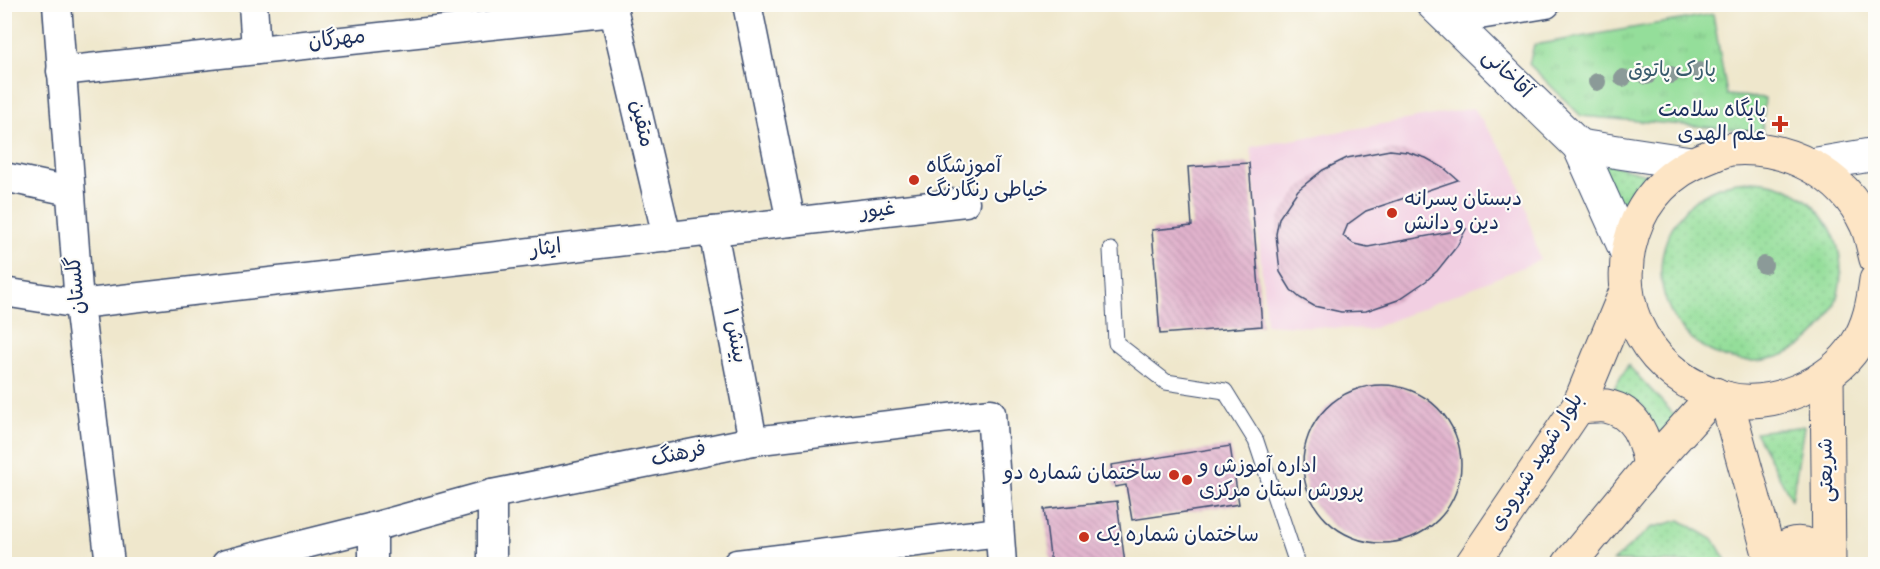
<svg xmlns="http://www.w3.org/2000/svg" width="1880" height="569" font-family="Dekko,'Playpen Sans Arabic',sans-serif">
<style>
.built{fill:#f2cfe2}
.grass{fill:url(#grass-dots);stroke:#58867c;stroke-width:1.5}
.park{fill:url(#park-tufts);stroke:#58867c;stroke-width:1.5}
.building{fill:url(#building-back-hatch)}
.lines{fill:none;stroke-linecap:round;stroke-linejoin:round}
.service-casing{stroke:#3b4b6e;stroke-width:17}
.minor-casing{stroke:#3b4b6e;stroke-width:31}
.tertiary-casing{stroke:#3b4b6e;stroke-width:35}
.secondary-casing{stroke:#3b4b6e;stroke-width:35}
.service{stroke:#fff;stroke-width:15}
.minor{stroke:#fff;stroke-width:28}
.tertiary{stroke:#fff;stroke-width:33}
.secondary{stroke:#fde5c5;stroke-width:33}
.tree{fill:#8b9a98}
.poi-dot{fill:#c8321e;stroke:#fdfcf7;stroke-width:2}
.labels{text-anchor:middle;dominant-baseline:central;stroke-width:4.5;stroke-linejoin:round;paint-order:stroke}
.street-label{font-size:21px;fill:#1b2f5e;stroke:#fdfcf7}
.park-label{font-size:21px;fill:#395b6d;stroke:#fdfcf7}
.poi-label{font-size:21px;fill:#1b2f5e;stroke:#fdfcf7;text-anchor:start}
</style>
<defs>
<pattern id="grass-dots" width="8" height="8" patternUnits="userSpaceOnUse" patternTransform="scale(1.5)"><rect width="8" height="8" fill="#94de9a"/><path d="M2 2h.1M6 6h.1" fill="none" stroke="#7fbf87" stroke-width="1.8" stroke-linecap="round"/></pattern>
<pattern id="park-tufts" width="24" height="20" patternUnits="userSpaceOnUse" patternTransform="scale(1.5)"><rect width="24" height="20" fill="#94de9a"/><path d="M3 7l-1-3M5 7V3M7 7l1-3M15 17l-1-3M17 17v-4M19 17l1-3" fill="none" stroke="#7fbf87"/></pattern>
<pattern id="building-back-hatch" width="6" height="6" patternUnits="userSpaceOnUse" patternTransform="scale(1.5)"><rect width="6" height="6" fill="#e1b2cc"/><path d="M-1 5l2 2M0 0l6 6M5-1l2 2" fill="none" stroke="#c099b2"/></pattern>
</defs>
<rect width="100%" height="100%" fill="#fdfcf7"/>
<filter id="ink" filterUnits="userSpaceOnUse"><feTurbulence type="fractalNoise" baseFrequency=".0167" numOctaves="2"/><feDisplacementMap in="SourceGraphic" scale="12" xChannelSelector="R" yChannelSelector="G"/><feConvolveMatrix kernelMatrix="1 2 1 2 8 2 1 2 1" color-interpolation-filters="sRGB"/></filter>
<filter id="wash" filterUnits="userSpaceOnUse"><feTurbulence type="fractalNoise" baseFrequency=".008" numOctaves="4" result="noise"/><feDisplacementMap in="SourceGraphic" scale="24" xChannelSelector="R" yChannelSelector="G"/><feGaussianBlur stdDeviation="1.35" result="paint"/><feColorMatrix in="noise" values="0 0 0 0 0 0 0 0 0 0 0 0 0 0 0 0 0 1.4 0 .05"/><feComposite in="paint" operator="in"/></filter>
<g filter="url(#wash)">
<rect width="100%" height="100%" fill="#efe7cc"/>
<!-- built -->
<path class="built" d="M1473,108L1514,166L1540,260L1369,330L1266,324L1251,147Z"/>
<!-- grass -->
<g class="grass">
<path d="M1597,161L1650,175L1622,216Z"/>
<circle cx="1751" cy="271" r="90"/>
<path d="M1628,365L1678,419L1657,435L1642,405L1612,392Z"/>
<path d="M1804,426L1792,500L1755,432Z"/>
<path d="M1680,520L1714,540L1728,564L1613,561L1651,528Z"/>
</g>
<!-- park -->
<path class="park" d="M1713,14L1727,95L1765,98L1762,132L1581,116L1529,64L1534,45Z"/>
<g id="blocks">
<!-- building -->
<g class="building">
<path d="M1390,150L1407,152L1426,158L1444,168L1458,180L1366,211L1348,224L1343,236L1354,244L1368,247L1466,229L1457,246L1437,271L1426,281L1398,300L1366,311L1341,312L1314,306L1300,298L1291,290L1280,272L1276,234L1279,218L1298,190L1323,170L1347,158Z"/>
<path d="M1249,163L1262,326L1160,334L1152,230L1192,226L1188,167Z"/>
<circle cx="1382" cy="464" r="79"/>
<path d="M1230,446L1239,504L1132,520L1126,485L1115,487L1111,465Z"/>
<path d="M1117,501L1125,564H1051L1044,509Z"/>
</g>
</g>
</g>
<g filter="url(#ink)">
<use href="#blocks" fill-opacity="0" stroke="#3b4b6e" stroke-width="1.5"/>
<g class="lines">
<!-- service casing -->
<g class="service-casing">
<path id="service" d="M1111,250L1116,343L1166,382L1225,391L1256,441L1297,564"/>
</g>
<!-- minor casing -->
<g class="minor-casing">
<g id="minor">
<path d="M57,4L79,304L110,564"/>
<path d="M253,4L256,50"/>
<path d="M747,4L791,222"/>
<path d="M1449,20L1546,4"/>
<path d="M61,71L614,12L667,237"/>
<path d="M4,177L70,191"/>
<path d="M713,231L753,441"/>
<path d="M4,292L79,304L965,202"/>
<path d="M226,564L373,527L492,494L753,441L991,413L1002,564"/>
<path d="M373,564V527"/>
<path d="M492,564V494"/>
<path d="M737,564L999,532"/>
</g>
</g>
<!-- tertiary casing -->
<g class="tertiary-casing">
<g id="tertiary">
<path d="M1433,4L1579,146L1627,253"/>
<path d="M1579,146L1691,163"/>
<path d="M1811,165L1876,154"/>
</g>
</g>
<!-- secondary casing -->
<g class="secondary-casing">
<g id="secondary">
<path d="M1876,259C1873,248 1871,234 1866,224C1843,173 1786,145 1732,149C1724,150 1714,155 1706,158C1672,170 1644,198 1633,233C1609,307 1650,377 1725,398C1770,410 1831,384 1856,345C1869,325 1873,303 1876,280"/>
<path d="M1827,376L1829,564"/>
<path d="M1726,398L1772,564"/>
<path d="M1578,407C1587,407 1597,405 1606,406C1637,412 1645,439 1650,466"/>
<path d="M1472,564L1578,407L1626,291"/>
<path d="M1569,564L1650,466L1715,394"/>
<path d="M1776,564C1782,534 1816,539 1828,564"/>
</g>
</g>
<!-- service -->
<use href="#service" class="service"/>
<!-- minor -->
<use href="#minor" class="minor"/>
<!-- tertiary -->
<use href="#tertiary" class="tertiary"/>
<!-- secondary -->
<use href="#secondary" class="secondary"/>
</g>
<!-- trees -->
<g class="tree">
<circle cx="1699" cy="71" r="9"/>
<circle cx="1671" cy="75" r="9"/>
<circle cx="1647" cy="76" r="9"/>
<circle cx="1623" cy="78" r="9"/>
<circle cx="1597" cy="82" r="9"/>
<circle cx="1764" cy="265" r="9"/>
</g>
</g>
<!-- markers -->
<g class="poi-dot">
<path d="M1777 115h6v6h6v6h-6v6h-6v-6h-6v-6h6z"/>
<circle cx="914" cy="180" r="6"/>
<circle cx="1392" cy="213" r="6"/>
<circle cx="1174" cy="475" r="6"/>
<circle cx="1187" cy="480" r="6"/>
<circle cx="1084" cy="537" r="6"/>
</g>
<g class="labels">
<!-- street labels -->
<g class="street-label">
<text transform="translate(337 41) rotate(-6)">مهرگان</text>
<text transform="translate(1506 75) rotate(44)">آقاخانی</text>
<text transform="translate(640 124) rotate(77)">متقین</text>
<text transform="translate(878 212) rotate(-7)">غیور</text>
<text transform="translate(546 250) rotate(-7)">ایثار</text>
<text transform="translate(78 285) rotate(-95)">گلستان</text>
<text transform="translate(733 336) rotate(79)">بینش ۱</text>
<text transform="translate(679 456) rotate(-12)">فرهنگ</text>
<text transform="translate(1538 463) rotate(-58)">بلوار شهید شیرودی</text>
<text transform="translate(1828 470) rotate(-91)">شریعتی</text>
</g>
<!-- park labels -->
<g class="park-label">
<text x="1672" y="72">پارک پاتوق</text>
</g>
<!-- poi labels -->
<g class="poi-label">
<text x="1766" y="112" text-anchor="end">پایگاه سلامت<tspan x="1766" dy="24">علم الهدی</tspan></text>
<text x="926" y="168">آموزشگاه<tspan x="926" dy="24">خیاطی رنگارنگ</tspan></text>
<text x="1404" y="201">دبستان پسرانه<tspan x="1404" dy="24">دین و دانش</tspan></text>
<text x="1199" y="468">اداره آموزش و<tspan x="1199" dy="24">پرورش استان مرکزی</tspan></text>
<text x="1162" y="475" text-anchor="end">ساختمان شماره دو</text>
<text x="1096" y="537">ساختمان شماره یک</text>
</g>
</g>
<!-- margin -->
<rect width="1880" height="569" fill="none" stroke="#fdfcf7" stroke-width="24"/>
</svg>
